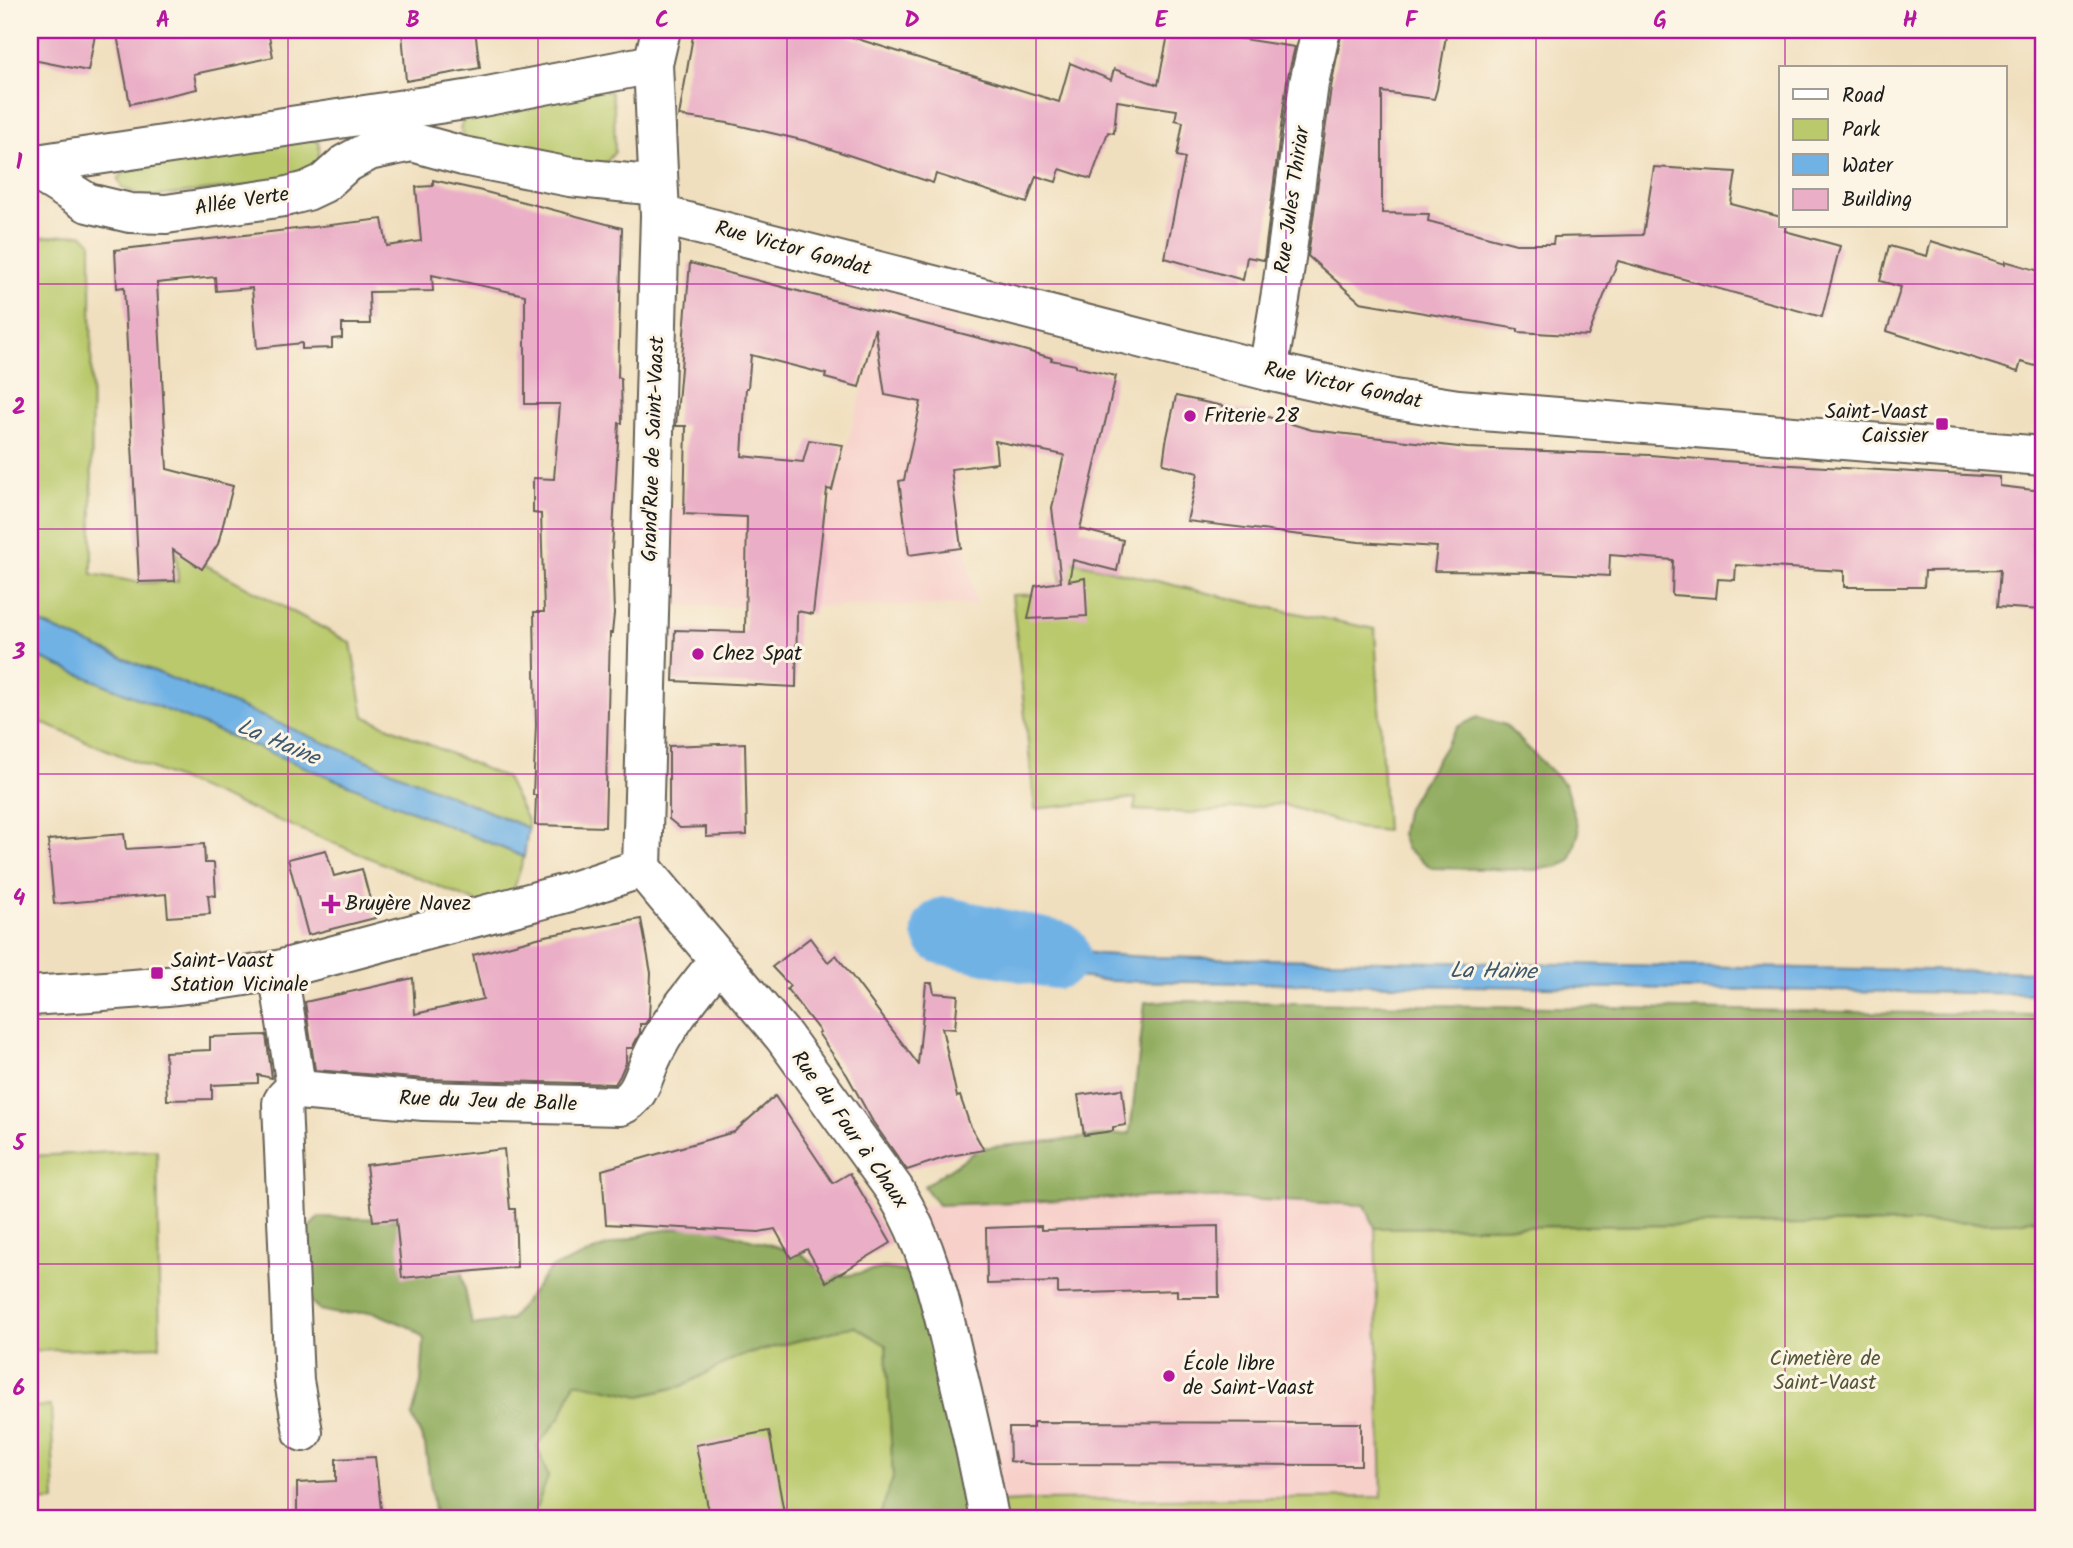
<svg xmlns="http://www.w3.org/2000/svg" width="2073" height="1548" font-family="Kalam,sans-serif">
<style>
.built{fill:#f7d0ca}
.green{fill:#b9c96c;stroke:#6a7244;stroke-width:2}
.forest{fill:#92ad60;stroke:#57643e;stroke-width:2}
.water{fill:#71b2e5;stroke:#466780;stroke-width:2}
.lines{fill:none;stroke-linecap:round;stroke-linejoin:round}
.river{stroke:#71b2e5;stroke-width:68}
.building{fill:#eaafc6}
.minor-casing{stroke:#666055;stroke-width:42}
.minor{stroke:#fff;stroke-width:38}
.grid{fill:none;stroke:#b5179e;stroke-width:2;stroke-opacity:0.55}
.poi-dot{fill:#b5179e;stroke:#fcf5e5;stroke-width:2.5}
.labels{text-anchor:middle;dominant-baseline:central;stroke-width:6;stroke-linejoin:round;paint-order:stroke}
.street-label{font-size:21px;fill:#1c1c1c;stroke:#fcf5e5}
.poi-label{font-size:21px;fill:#1c1c1c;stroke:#fcf5e5;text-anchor:start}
.park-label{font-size:21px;fill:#535938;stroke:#fcf5e5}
.water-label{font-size:23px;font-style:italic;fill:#3e586c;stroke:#fcf5e5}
.neatline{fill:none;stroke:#b5179e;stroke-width:2.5}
.grid-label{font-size:23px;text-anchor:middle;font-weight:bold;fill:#b5179e}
</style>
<rect width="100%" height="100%" fill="#fcf5e5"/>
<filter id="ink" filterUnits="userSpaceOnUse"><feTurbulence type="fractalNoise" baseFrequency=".0143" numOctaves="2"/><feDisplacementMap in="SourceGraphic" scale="14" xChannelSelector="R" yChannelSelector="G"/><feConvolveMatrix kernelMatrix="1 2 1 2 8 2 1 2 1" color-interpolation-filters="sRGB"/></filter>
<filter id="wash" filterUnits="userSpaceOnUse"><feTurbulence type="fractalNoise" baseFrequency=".00686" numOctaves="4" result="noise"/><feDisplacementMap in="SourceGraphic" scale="28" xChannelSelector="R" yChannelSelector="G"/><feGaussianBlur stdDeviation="1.57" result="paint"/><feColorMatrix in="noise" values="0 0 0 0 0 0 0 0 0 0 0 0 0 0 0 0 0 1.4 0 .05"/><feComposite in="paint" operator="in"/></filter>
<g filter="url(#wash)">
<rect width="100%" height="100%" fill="#f0dfbe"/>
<!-- built -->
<g class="built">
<path d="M882,273L963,293L940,382L955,444L965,540L976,605L746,607L649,605L652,505L684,508L739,510L825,522L871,359L875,306Z"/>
<path d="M1178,1196L1365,1205L1375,1228L1382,1498L1037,1500L987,1503L904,1206Z"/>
</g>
<!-- green -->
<g class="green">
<path d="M592,88L611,92L614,107L615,152L606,163L570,166L468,143L460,128L465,116Z"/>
<path d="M307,138L319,142C321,163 315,167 300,180L148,197L122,188L118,179L125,171Z"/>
<path d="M30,232L42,237L82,234L91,242L92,574L142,583L178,581L176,549L351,643L364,716L506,778L528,822V828L30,619Z"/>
<path d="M1059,558L1267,607L1375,629L1386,831L1358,828L1281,804L1193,813L1134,810L1136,798L1035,809L1012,595L1061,594Z"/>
<path d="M30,654L524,857L508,908L498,911L30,718Z"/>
<path d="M157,1150L160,1346L30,1351V1156Z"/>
<path d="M2043,1218V1518H989L987,1503L1037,1500L1382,1497L1375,1228L2015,1222Z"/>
<path d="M854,1326L886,1345L893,1478L879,1518H532L548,1477L537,1446L561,1416L575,1381L640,1396L682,1386L739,1356Z"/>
<path d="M51,1406L55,1501L30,1502V1407Z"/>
</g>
<!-- forest -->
<g class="forest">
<path d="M1478,717L1505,725L1565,785L1579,832L1570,861L1559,866L1534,870L1432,868L1406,849L1401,834L1405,811L1457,727Z"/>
<path d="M1180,1001L2043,1015V1218L2015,1222L1375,1228L1365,1205L1178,1196L938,1205L924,1186L981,1148L1130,1133L1145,1002Z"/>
<path d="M319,1217L446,1221L459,1259L472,1325L510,1320L550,1269L601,1248L651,1232L702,1225L802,1254L827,1276L850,1275L884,1268L933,1276L989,1518H879L893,1478L886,1345L854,1326L739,1356L682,1386L640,1396L575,1382L561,1416L537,1446L548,1477L532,1518H435L425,1445L412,1416L421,1383L424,1339L412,1328L373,1312L338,1314L320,1310L291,1284L289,1248Z"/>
</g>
<!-- water -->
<g class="water">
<path d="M30,619L528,828L524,857L30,654Z"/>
<path d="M968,926L1065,949L1099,954L1147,957L2043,972V994L1111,981L1077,977L963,948Z"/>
</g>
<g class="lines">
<!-- river -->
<path class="river" d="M946,931L1056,955"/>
</g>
<g id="blocks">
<!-- building -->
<g class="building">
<path d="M39,30H96L88,71L33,60Z"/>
<path d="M151,30H268L273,57L194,74L197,89L130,104L117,35Z"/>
<path d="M403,30H475L480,68L406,81L402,32H404Z"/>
<path d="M694,30H829L1059,102L1070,63L1111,80L1114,69L1158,85L1169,30H1215L1236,33V38L1295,47L1287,80L1264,260L1247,257L1243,280L1165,258L1185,158L1177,156L1183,122L1175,120L1177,110L1117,101L1114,133L1108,132L1091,179L1060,169L1056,182L1036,176L1027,203L936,174L933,183L806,141L728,123L679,116Z"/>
<path d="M1342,30H1447L1437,89L1434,99L1382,92V213L1429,214L1428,221L1516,244H1553L1554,237L1643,235L1654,167L1736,172L1731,204L1781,217V226H1786L1785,231L1840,246L1822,317L1618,261L1588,336L1518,332V329L1360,302L1308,256L1331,87Z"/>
<path d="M433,180L478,190L622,228L618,377L621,378L622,423H619L612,550L614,614L612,633H610L605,827L535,825L536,795H533L536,725L534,612H544L541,514L533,513V478L554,479L560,404H525V295L432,275L433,291L369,292L370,324H342V338L332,339V348L302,349V343L257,348L252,288L216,291L215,277L157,283L167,469L233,486L218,544L202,569L173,550L175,581L139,582L124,287L117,288L115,250L382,219L387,246L421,241L416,187L433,186Z"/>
<path d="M1931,241L2005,264V261L2043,272V368L2021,362L2018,372L1887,331L1901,287L1880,281L1889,246L1927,256Z"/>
<path d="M690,263L1002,344L1052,358L1051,360L1076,365V367L1116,376L1080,529L1123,540L1117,571L1073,560L1069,581L1085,578L1087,616L1028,619L1035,586L1061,582L1052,508L1064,455L995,441L997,463L951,469L961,548L909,555L899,481L904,480L921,402L885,395L875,328L859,387L825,378L826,374L751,355L748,388H746L742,456L803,462L809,440L843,445L832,490L827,489L813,614L797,611L796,687L673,681L675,630L745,632L747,517L684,514L686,426H676Z"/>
<path d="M1176,396L1251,412L1312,430L1467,448L1650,455L1723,461L2000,477V486L2043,491V610L1997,607L2000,570L1925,571L1924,587H1844V571L1736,565L1735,580L1718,579L1716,598L1672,595L1673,560L1610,555L1609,576L1535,572L1434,571L1437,547L1359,542L1187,521L1198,473L1163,464L1166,442Z"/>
<path d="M745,743L747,835L706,837V827L680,828L669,819V746Z"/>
<path d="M124,834L126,849L204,844L205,863H214L216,896L208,895L210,914L168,917L166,894L54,904L48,840Z"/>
<path d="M326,850L334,876L362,869L375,918L308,935L288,859Z"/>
<path d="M641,919L651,973L649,1018L645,1024H640V1033L632,1048H626V1062L620,1076L615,1084L425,1079L315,1070L305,1002L413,978L415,1014L483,999L473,955L545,936Z"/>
<path d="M810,938L828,962L836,955L918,1064L926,983H932L934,993L958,995L955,1029L942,1028L957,1097L960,1096L970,1125L984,1150L950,1156L907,1170L873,1122L847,1075L818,1033L820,1032L787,989L790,986L772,967Z"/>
<path d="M266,1035L272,1078L258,1075V1083L212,1085V1099L167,1100L165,1052L210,1050V1037Z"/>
<path d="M1122,1089L1126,1125L1113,1127V1131L1084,1135L1078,1095Z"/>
<path d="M775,1096L833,1183L850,1173L891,1243L826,1282L807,1249L791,1258L775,1229L759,1232L606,1224L602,1170L734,1132Z"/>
<path d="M504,1149L510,1209H515L517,1267L402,1278L396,1219L373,1221L366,1165Z"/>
<path d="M1041,1226V1230L1218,1226L1219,1297H1177V1290L1058,1294V1282L987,1284L986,1228Z"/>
<path d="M1033,1422L1361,1423V1465L1032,1464L1010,1461L1009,1428H1033Z"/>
<path d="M769,1431L785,1518H710L696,1445Z"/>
<path d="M375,1457L382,1518H297V1483L336,1481V1459Z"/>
</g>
</g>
</g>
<g filter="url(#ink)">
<use href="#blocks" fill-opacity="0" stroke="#666055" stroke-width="2"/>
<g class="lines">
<!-- minor casing -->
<g class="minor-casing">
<g id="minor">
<path d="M30,165L472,99L653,64"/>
<path d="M30,167L88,203L130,213L166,214L284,197L307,191L324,183L345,164L369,151L412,142L463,156L570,177L658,186"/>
<path d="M660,215L1268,371L1394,399L1458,409L2043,456"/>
<path d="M1268,371L1283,281L1309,83L1321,30"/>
<path d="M642,868L660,215L653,64L661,30"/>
<path d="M642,868L784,1037L894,1189C929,1246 942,1307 957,1371C969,1420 980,1469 989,1518"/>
<path d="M278,970L296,1087L298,1090L424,1101L620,1106C640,1098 643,1077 651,1059C667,1023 695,991 719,960"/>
<path d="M30,996C113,990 196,987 278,970L570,892L642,868"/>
<path d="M296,1087L285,1098L282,1103L294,1381L303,1432"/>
</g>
</g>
<!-- minor -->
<use href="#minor" class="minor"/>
</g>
</g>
<!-- grid -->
<path class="grid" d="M288,30V1518M538,30V1518M787,30V1518M1036,30V1518M1286,30V1518M1536,30V1518M1785,30V68M1785,226V1518M30,284H2043M30,529H2043M30,774H2043M30,1019H2043M30,1264H2043"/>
<!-- markers -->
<g class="poi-dot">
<circle cx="1190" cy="416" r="7"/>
<rect x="1935" y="417" width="14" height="14" rx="3.5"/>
<circle cx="698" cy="654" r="7"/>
<path d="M327.5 893.5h7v7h7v7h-7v7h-7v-7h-7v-7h7z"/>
<rect x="150" y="966" width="14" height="14" rx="3.5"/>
<circle cx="1169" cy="1376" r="7"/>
</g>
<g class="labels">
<!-- street labels -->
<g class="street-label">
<text transform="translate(1293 200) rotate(-82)">Rue Jules Thiriar</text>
<text transform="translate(242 202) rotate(-9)">Allée Verte</text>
<text transform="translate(793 249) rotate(15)">Rue Victor Gondat</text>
<text transform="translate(1343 386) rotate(12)">Rue Victor Gondat</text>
<text transform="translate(654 449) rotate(-88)">Grand'Rue de Saint-Vaast</text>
<text transform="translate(488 1102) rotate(2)">Rue du Jeu de Balle</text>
<text transform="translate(849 1130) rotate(55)">Rue du Four à Chaux</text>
</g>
<!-- poi labels -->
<g class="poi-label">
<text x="1928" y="412" text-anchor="end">Saint-Vaast<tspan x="1928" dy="24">Caissier</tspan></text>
<text x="1204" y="416">Friterie 28</text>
<text x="712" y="654">Chez Spat</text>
<text x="345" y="904">Bruyère Navez</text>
<text x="171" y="961">Saint-Vaast<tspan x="171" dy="24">Station Vicinale</tspan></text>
<text x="1183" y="1364">École libre<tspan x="1183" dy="24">de Saint-Vaast</tspan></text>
</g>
<!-- park labels -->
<g class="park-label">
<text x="1825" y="1359">Cimetière de<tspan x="1825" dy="24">Saint-Vaast</tspan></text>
</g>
<!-- water labels -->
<g class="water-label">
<text transform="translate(278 743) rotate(23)">La Haine</text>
<text transform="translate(1493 972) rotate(1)">La Haine</text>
</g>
</g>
<!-- margin -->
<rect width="2073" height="1548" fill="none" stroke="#fcf5e5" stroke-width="77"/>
<!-- legend -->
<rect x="1779" y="66" width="228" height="161" fill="#fcf5e5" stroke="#a29e95" stroke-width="2"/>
<rect x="1793" y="89" width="35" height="10" fill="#ffffff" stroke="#a29e95" stroke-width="2"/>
<text x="1842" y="102" font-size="21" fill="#1c1c1c">Road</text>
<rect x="1793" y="119" width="35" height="21" fill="#b9c96c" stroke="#a29e95" stroke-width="2"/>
<text x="1842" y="136" font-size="21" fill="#1c1c1c">Park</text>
<rect x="1793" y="154" width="35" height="21" fill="#71b2e5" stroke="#a29e95" stroke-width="2"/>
<text x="1842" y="172" font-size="21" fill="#1c1c1c">Water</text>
<rect x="1793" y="189" width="35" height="21" fill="#eaafc6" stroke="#a29e95" stroke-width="2"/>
<text x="1842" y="206" font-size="21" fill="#1c1c1c">Building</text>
<rect x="38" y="38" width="1997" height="1472" class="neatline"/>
<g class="grid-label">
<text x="163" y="27">A</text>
<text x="413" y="27">B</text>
<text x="662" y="27">C</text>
<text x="912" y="27">D</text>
<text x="1161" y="27">E</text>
<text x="1411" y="27">F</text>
<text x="1660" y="27">G</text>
<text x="1910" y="27">H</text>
<text x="19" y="169">1</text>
<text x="19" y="414">2</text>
<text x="19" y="659">3</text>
<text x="19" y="905">4</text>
<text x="19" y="1150">5</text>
<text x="19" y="1395">6</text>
</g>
</svg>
